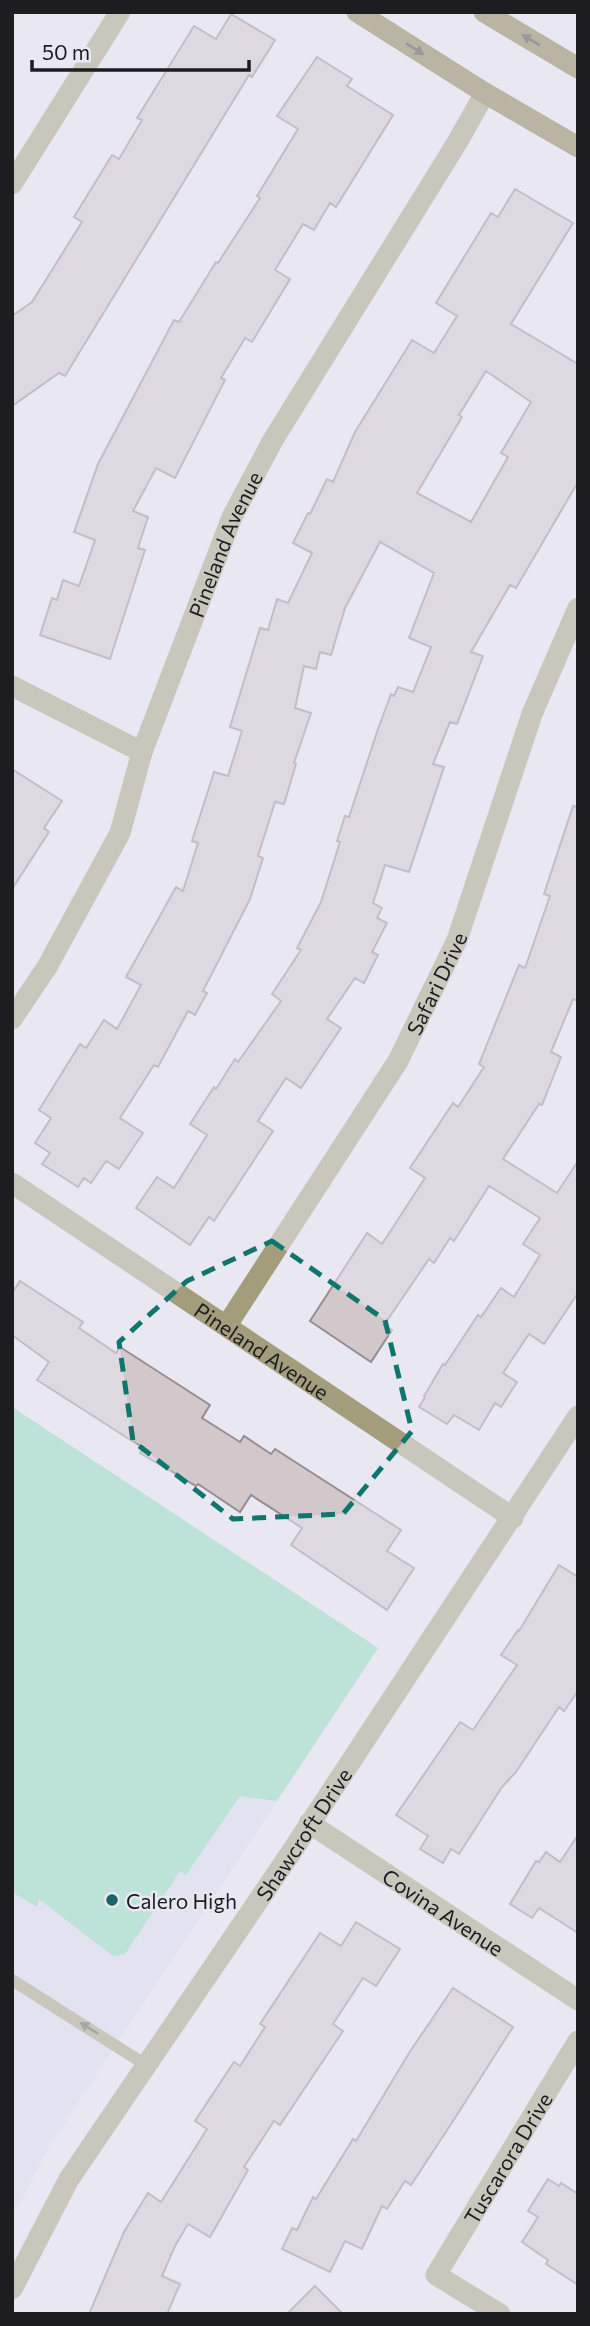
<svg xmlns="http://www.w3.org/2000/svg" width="590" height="2326" font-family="Commissioner,sans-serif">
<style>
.built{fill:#dcdbed}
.green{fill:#89dbb6}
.building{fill:#d2c7cb;stroke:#988d91;stroke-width:2;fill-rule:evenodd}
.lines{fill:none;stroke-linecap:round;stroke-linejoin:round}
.lane{stroke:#a49d7b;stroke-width:12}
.street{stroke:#a49d7b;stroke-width:21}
.secondary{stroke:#837844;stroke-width:21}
.oneway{fill:#3c382c}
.oneway2{fill:#5a574a}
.marked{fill:none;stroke:#0f766e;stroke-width:5;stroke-dasharray:14 9;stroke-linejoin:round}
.poi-dot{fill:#186666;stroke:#e8e7f2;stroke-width:2.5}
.labels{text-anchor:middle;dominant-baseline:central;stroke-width:5;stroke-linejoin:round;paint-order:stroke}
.street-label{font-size:21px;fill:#1d1d21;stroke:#e8e7f2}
.poi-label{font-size:21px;fill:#1d1d21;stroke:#e8e7f2;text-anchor:start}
</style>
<rect width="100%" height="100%" fill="#e8e7f2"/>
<!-- built -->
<path class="built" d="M12,1407L378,1648L50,2145L12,2218Z"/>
<!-- green -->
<path class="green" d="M12,1407L378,1648L277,1801L240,1796L186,1875L180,1871L125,1954L113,1956L39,1899L37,1907L12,1892Z"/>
<!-- building -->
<g class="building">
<path d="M231,14L275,40L252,77L249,75L65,376L59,373L12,406V316L32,302L82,222L74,217L112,155L119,159L142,120L137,118L194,26L216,39Z"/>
<path d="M317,57L352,79L347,86L393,115L336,207L330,203L314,230L303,224L275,270L290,279L252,342L245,338L221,378L225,380L175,478L156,468L133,511L148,517L138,548L145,550L110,659L40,635L52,598L57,600L63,580L79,586L95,540L74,532L98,464L174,320L179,322L216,262L218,263L260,198L257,196L298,129L277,116Z"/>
<path d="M515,189L573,223L511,324L578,364V482L516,588L510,585L471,652L483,656L457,724L450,722L433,764L444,767L409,872L385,865L373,903L382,908L377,918L387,923L372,952L378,955L364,983L355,978L327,1019L341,1028L301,1088L286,1078L258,1121L273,1131L214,1221L209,1217L190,1245L136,1208L157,1177L174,1188L207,1135L190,1124L214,1087L216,1089L235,1059L238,1062L281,1001L272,994L301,950L297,948L321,902L340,842L337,841L345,816L349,817L378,729L391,694L394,696L398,687L413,692L431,647L409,638L434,573L380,542L345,608L331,655L320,652L316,669L304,666L295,708L311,713L294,763L296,764L284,804L275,802L258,856L263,858L250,899L203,991L207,993L195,1015L188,1011L158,1067L154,1065L120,1118L143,1133L119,1169L106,1161L91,1183L84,1178L78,1187L42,1164L50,1153L35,1143L51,1118L39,1110L80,1044L86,1048L104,1020L117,1029L141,985L126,977L176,887L183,891L198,843L192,841L214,772L228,776L242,731L230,727L260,628L268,630L277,599L288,603L312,553L293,543L308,513L310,514L327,479L333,482L355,432L412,340L434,353L457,316L436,303L491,213L498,217ZM486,371L531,402L501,453L508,457L471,522L417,493L462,417L459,415Z"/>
<path d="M12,769L62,801L44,828L49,832L12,889Z"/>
<path d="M573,806L578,807V1001L573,999L551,1052L561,1057L542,1105L539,1104L503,1159L557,1193L578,1161V1293L544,1344L529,1334L503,1373L517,1382L501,1407L495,1403L479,1430L454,1415L447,1424L419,1407L425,1397L424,1396L443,1364L445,1365L478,1315L481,1317L501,1288L514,1297L540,1255L523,1244L540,1218L489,1186L454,1241L450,1238L434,1263L429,1259L384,1325L392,1330L371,1362L310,1321L367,1233L382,1244L425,1178L410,1168L453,1103L458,1107L484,1067L479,1064L519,965L525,968L550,896L544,894Z"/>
<path d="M20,1281L83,1322L79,1328L116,1353L120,1347L210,1405L202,1418L240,1442L244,1436L271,1454L275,1449L401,1530L387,1551L414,1568L387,1610L291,1545L302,1528L251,1495L240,1512L198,1484L196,1486L140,1453L143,1448L37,1380L49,1362L12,1335V1293Z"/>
<path d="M559,1565L578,1577V1691L564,1711L559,1707L516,1772L502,1787L459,1854L451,1849L443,1863L420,1849L428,1836L396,1815L460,1722L473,1730L517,1665L501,1655L518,1630L519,1631Z"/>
<path d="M578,1835V1933L539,1908L532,1918L510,1904L536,1861L539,1862L546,1852L560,1862Z"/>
<path d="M356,1922L400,1949L376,1986L363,1978L333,2024L343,2031L280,2125L274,2121L244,2167L248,2170L210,2237L188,2224L175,2246L162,2276L180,2284L167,2314H89L124,2232L148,2193L161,2202L207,2129L195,2121L234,2062L240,2066L265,2027L260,2024L320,1933L341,1946Z"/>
<path d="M453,1988L513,2027L455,2118L411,2185L405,2181L387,2209L382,2206L362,2249L345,2241L330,2272L282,2249L292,2228L297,2230L313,2197L316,2199L353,2139L356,2141L409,2053Z"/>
<path d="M548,2179L559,2186L561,2183L578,2194V2285L546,2264L548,2260L522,2242L538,2217L528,2211Z"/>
<path d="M315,2286L343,2314H287Z"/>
</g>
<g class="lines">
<!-- lane -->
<path class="lane" d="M12,1980L146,2065"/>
<!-- street -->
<g class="street">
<path d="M12,184L120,12"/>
<path d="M12,686L142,752"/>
<path id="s1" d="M12,1019L47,967L120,833L142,752L232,517L273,440L458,141L485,93"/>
<path id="s2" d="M12,1183L513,1518"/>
<path id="s3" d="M227,1325L398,1061L457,940L532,714L578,608"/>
<path id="s4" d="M309,1823L578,2000"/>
<path id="s5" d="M12,2289L69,2179L290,1854L578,1416"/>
<path id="s6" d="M500,2314L436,2275L578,2041"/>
</g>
<!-- secondary -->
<g class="secondary">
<path d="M357,12L485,93L578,147"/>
<path d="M484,12L578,68"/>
</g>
</g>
<!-- one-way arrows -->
<defs><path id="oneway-solid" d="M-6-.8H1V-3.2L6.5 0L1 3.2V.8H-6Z" transform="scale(1.75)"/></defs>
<g class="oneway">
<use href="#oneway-solid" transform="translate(531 40) rotate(-149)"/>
<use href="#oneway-solid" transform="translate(415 49) rotate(32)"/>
</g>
<use class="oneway2" href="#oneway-solid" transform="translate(89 2028) rotate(-148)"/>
<!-- marked area -->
<path d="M0 0H590V2326H0ZM272,1241L385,1320L412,1431L343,1514L233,1519L133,1441L119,1342L187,1281Z" fill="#e8e7f2" fill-opacity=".55" fill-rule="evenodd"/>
<path class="marked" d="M272,1241L385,1320L412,1431L343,1514L233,1519L133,1441L119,1342L187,1281Z"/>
<!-- markers -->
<circle class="poi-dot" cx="112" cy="1900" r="7"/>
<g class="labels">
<!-- street labels -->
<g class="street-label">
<text stroke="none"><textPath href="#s1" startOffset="523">Pineland Avenue</textPath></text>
<text stroke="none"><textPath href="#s3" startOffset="401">Safari Drive</textPath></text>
<text stroke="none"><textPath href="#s2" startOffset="301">Pineland Avenue</textPath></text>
<text stroke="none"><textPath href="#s5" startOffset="541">Shawcroft Drive</textPath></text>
<text stroke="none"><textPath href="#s4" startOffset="161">Covina Avenue</textPath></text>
<text stroke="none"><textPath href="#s6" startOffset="212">Tuscarora Drive</textPath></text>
</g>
<!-- poi labels -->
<g class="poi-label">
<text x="126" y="1900">Calero High</text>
</g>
</g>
<!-- border -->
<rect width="590" height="2326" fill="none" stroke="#1d1d21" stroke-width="28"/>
<!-- scale -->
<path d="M32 60v10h217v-10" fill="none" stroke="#1d1d21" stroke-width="3.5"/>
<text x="42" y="60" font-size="21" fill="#1d1d21" stroke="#e8e7f2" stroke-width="5" paint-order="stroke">50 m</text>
</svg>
